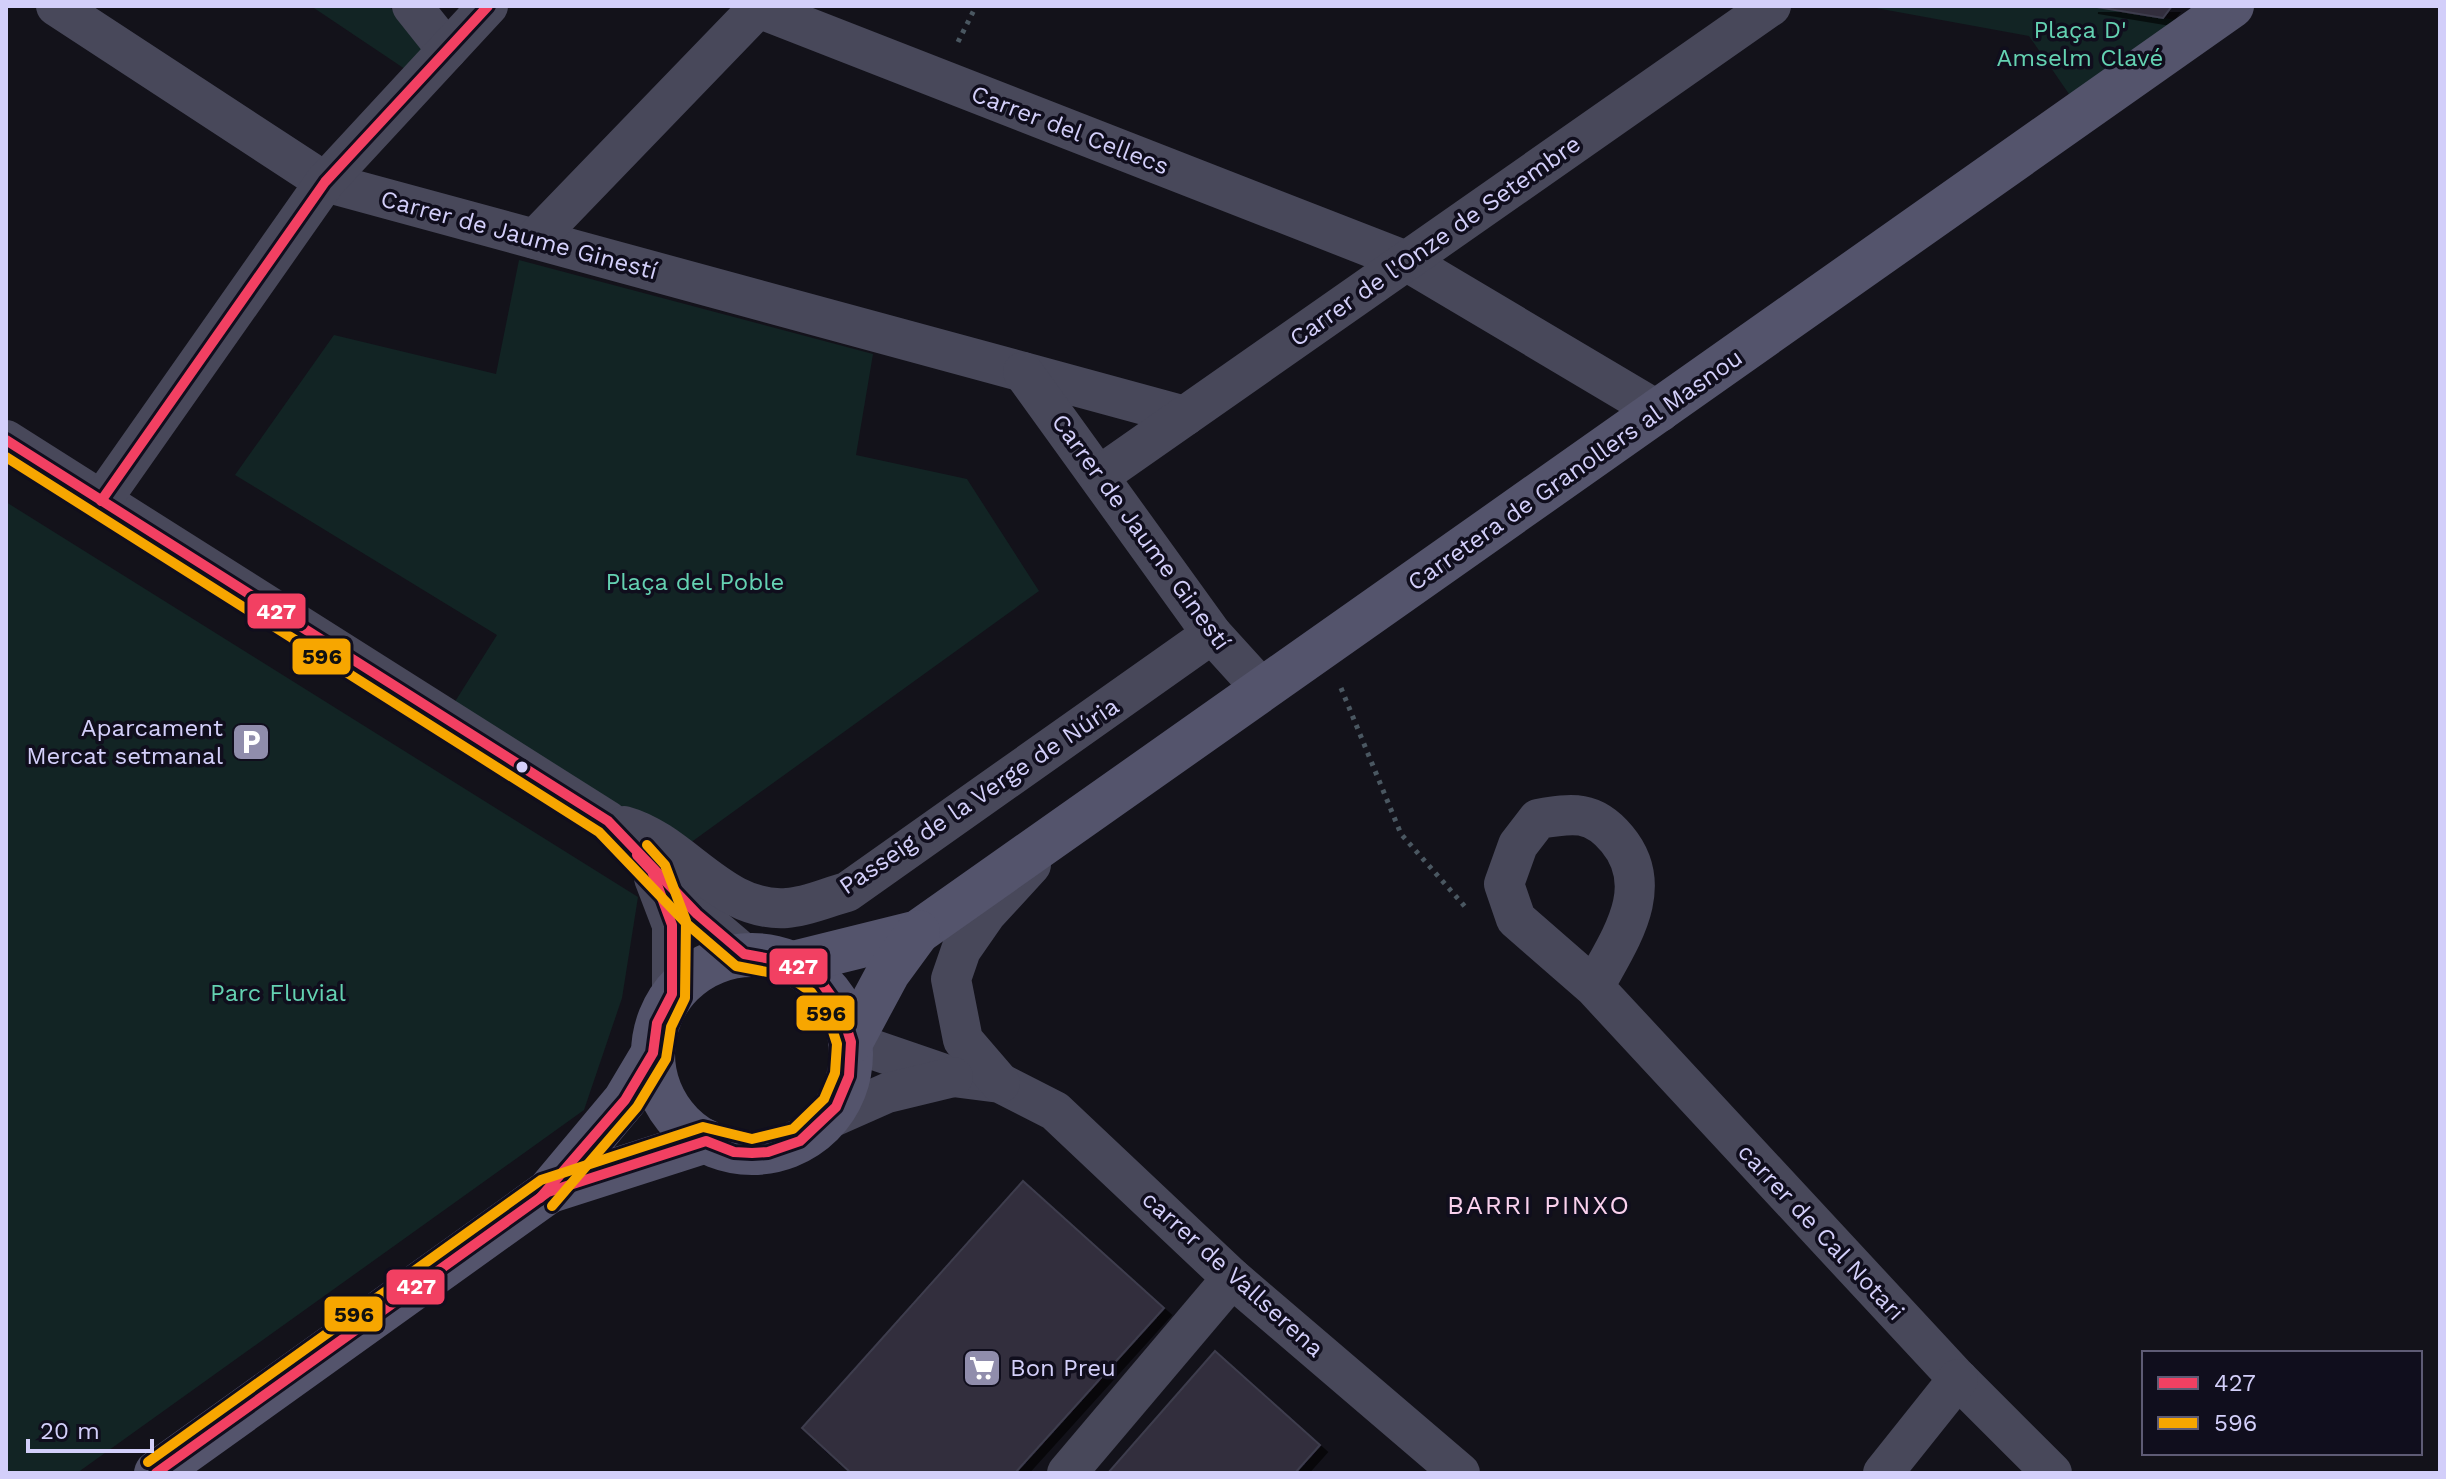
<svg xmlns="http://www.w3.org/2000/svg" width="2446" height="1479" font-family="'Work Sans',sans-serif">
<style>
.green{fill:#122424}
.building{fill:#312f3c;stroke:#3e3c4d;stroke-width:2;filter:url(#shadow)}
.lines{fill:none;stroke-linecap:round;stroke-linejoin:round}
.path{stroke:#4a5761;stroke-width:5;stroke-dasharray:4 6;stroke-linecap:butt}
.minor{stroke:#48485a;stroke-width:40}
.secondary{stroke:#54546c;stroke-width:44}
.bus-1-casing{stroke:#100e1d;stroke-width:16}
.bus-2-casing{stroke:#100e1d;stroke-width:16}
.bus-1{stroke:#f24062;stroke-width:10}
.bus-2{stroke:#f7a600;stroke-width:10}
.bus-dot{fill:#d3cffa;stroke:#100e1d;stroke-width:3}
.labels{text-anchor:middle;dominant-baseline:central;stroke-width:7;stroke-linejoin:round;paint-order:stroke}
.park-label{font-size:24px;fill:#64d2b2;stroke:#100e1d}
.street-label{font-size:24px;fill:#d3cffa;stroke:#100e1d}
.poi-label{font-size:24px;fill:#d3cffa;stroke:#100e1d;text-anchor:end}
.neighbourhood-label{font-size:26px;letter-spacing:2px;fill:#fad1ed;stroke:#100e1d}
.line-badge{stroke:#100e1d;stroke-width:3}
.badge-label{font-size:22px;text-anchor:middle;font-weight:bold;fill:#fff}
.pale-badge-label{font-size:22px;text-anchor:middle;font-weight:bold;fill:#111}
</style>
<defs>
<filter id="shadow"><feDropShadow dx="7" dy="7" stdDeviation="0" flood-color="#0009"/></filter>
</defs>
<rect width="100%" height="100%" fill="#13121a"/>
<!-- green -->
<g class="green">
<path d="M311,6H389L425,50L405,69Z"/>
<path d="M1865,6H2091L2182,21L2071,97L2029,36Z"/>
<path d="M519,260L873,354L856,455L967,479L1039,591L679,851L451,708L497,635L235,475L334,335L496,374Z"/>
<path d="M6,502L638,897L622,998L584,1110L77,1473H6Z"/>
</g>
<!-- building -->
<g class="building">
<path d="M2091,6H2172L2163,18Z"/>
<path d="M1023,1181L1164,1308L1015,1473H851L802,1428Z"/>
<path d="M1215,1351L1320,1445L1295,1473H1108Z"/>
</g>
<g class="lines">
<!-- path -->
<g class="path">
<path d="M958,42L976,6"/>
<path d="M1341,688L1401,834L1467,909"/>
</g>
<!-- minor -->
<g class="minor">
<path d="M56,6L325,182L1185,416"/>
<path d="M412,6L447,50"/>
<path d="M535,239L758,8L1406,261L1660,412"/>
<path d="M1023,372L1212,634L1262,689"/>
<path d="M6,440L608,821L697,914L744,954"/>
<path d="M1099,476L1771,6"/>
<path d="M101,501L325,182L488,6"/>
<path d="M624,826C683,842 721,913 787,908C806,907 828,897 847,892L1212,634"/>
<path d="M654,878L672,925V994"/>
<path d="M1594,987C1619,940 1658,888 1617,839C1593,810 1573,813 1538,819L1518,845L1504,884L1516,919L1594,987L1958,1379L2052,1473"/>
<path d="M851,1042L953,1077L1000,1083L1055,1111L1232,1278L1460,1473"/>
<path d="M1000,1083L963,1040L951,979L961,950L986,914L1031,865"/>
<path d="M826,1120L887,1093L953,1077"/>
<path d="M1067,1473L1232,1278"/>
<path d="M1883,1473L1958,1379"/>
</g>
<!-- secondary -->
<g class="secondary">
<circle cx="752" cy="1054" r="99"/>
<path d="M793,963L918,932L2232,6"/>
<path d="M851,1042L888,973L918,932"/>
<path d="M550,1191L706,1141"/>
<path d="M156,1473L548,1192L625,1100L653,1053"/>
</g>
<!-- bus-1 casing -->
<g class="bus-1-casing">
<g id="bus-1">
<path d="M6,440L608,821L697,914L744,954L793,963L821,982L841,1010L851,1042L849,1076L836,1107L800,1141L768,1152L752,1153L734,1152L706,1141L548,1192L156,1473"/>
<path d="M101,501L325,182L488,6"/>
<path d="M540,1198L625,1100L653,1053L657,1023L672,994V925L652,871L637,855"/>
</g>
</g>
<!-- bus-2 casing -->
<g class="bus-2-casing">
<g id="bus-2">
<path d="M6,457L599,832L687,924L736,966L788,976L811,992L828,1016L837,1044L835,1073L824,1099L793,1129L752,1139L703,1127L541,1180L148,1462"/>
<path d="M552,1206L637,1107L666,1059L671,1027L685,998L686,921L665,865L647,845"/>
</g>
</g>
<!-- bus-1 -->
<use href="#bus-1" class="bus-1"/>
<!-- bus-2 -->
<use href="#bus-2" class="bus-2"/>
</g>
<!-- icons -->
<defs>
<g id="parking-square" transform="scale(2)"><rect x="-9" y="-9" width="18" height="18" rx="4" fill="#908dac" stroke="#100e1d"/><path d="M-3.5-5.5H1a3.5 3.5 0 0 1 0 7H-1V5.5H-3.5ZM-1-3.4V-.6H.8a1.4 1.4 0 0 0 0-2.8Z" fill="#fff"/></g>
<g id="supermarket-square" transform="scale(2)"><rect x="-9" y="-9" width="18" height="18" rx="4" fill="#908dac" stroke="#100e1d"/><path d="M-6-5.5h2.5l.6 2H6L4.5 2H-2.5L-4.4-4H-6ZM-1.5 3.2a1.3 1.3 0 1 0 .1 0ZM3 3.2a1.3 1.3 0 1 0 .1 0Z" fill="#fff"/></g>
</defs>
<g fill-rule="evenodd">
<use href="#parking-square" x="251" y="742"/>
<use href="#supermarket-square" x="982" y="1368"/>
</g>
<!-- markers -->
<circle class="bus-dot" cx="522" cy="767" r="7"/>
<g class="labels">
<!-- park labels -->
<g class="park-label">
<text x="2080" y="30">Plaça D'<tspan x="2080" dy="28">Amselm Clavé</tspan></text>
<text x="695" y="582">Plaça del Poble</text>
<text x="278" y="993">Parc Fluvial</text>
</g>
<!-- street labels -->
<g class="street-label">
<text transform="translate(1070 130) rotate(21)">Carrer del Cellecs</text>
<text transform="translate(519 235) rotate(15)">Carrer de Jaume Ginestí</text>
<text transform="translate(1435 241) rotate(-35)">Carrer de l'Onze de Setembre</text>
<text transform="translate(1575 470) rotate(-35)">Carretera de Granollers al Masnou</text>
<text transform="translate(1141 532) rotate(54)">Carrer de Jaume Ginestí</text>
<text transform="translate(979 796) rotate(-34)">Passeig de la Verge de Núria</text>
<text transform="translate(1821 1232) rotate(47)">carrer de Cal Notari</text>
<text transform="translate(1233 1274) rotate(42)">carrer de Vallserena</text>
</g>
<!-- poi labels -->
<g class="poi-label">
<text x="223" y="728">Aparcament<tspan x="223" dy="28">Mercat setmanal</tspan></text>
<text x="1010" y="1368" text-anchor="start">Bon Preu</text>
</g>
<!-- neighbourhood labels -->
<g class="neighbourhood-label">
<text x="1539" y="1205">BARRI PINXO</text>
</g>
</g>
<g class="line-badge">
<rect x="246" y="592" width="61" height="38" rx="8" fill="#f24062"/>
<rect x="291" y="637" width="61" height="39" rx="8" fill="#f7a600"/>
<rect x="768" y="947" width="61" height="39" rx="8" fill="#f24062"/>
<rect x="795" y="994" width="61" height="38" rx="8" fill="#f7a600"/>
<rect x="385" y="1268" width="61" height="38" rx="8" fill="#f24062"/>
<rect x="323" y="1295" width="61" height="38" rx="8" fill="#f7a600"/>
</g>
<g class="badge-label">
<text x="276" y="619">427</text>
<text x="798" y="974">427</text>
<text x="416" y="1294">427</text>
</g>
<g class="pale-badge-label">
<text x="322" y="664">596</text>
<text x="826" y="1021">596</text>
<text x="354" y="1322">596</text>
</g>
<!-- border -->
<rect width="2446" height="1479" fill="none" stroke="#d3cffa" stroke-width="16"/>
<!-- legend -->
<rect x="2142" y="1351" width="280" height="104" fill="#100e1d" stroke="#5e5b75" stroke-width="2"/>
<rect x="2158" y="1377" width="40" height="12" fill="#f24062" stroke="#5e5b75" stroke-width="2"/>
<text x="2214" y="1391" font-size="24" fill="#d3cffa">427</text>
<rect x="2158" y="1417" width="40" height="12" fill="#f7a600" stroke="#5e5b75" stroke-width="2"/>
<text x="2214" y="1431" font-size="24" fill="#d3cffa">596</text>
<!-- scale -->
<path d="M28 1439v12h124v-12" fill="none" stroke="#d3cffa" stroke-width="4"/>
<text x="40" y="1439" font-size="24" fill="#d3cffa" stroke="#100e1d" stroke-width="6" paint-order="stroke">20 m</text>
</svg>
